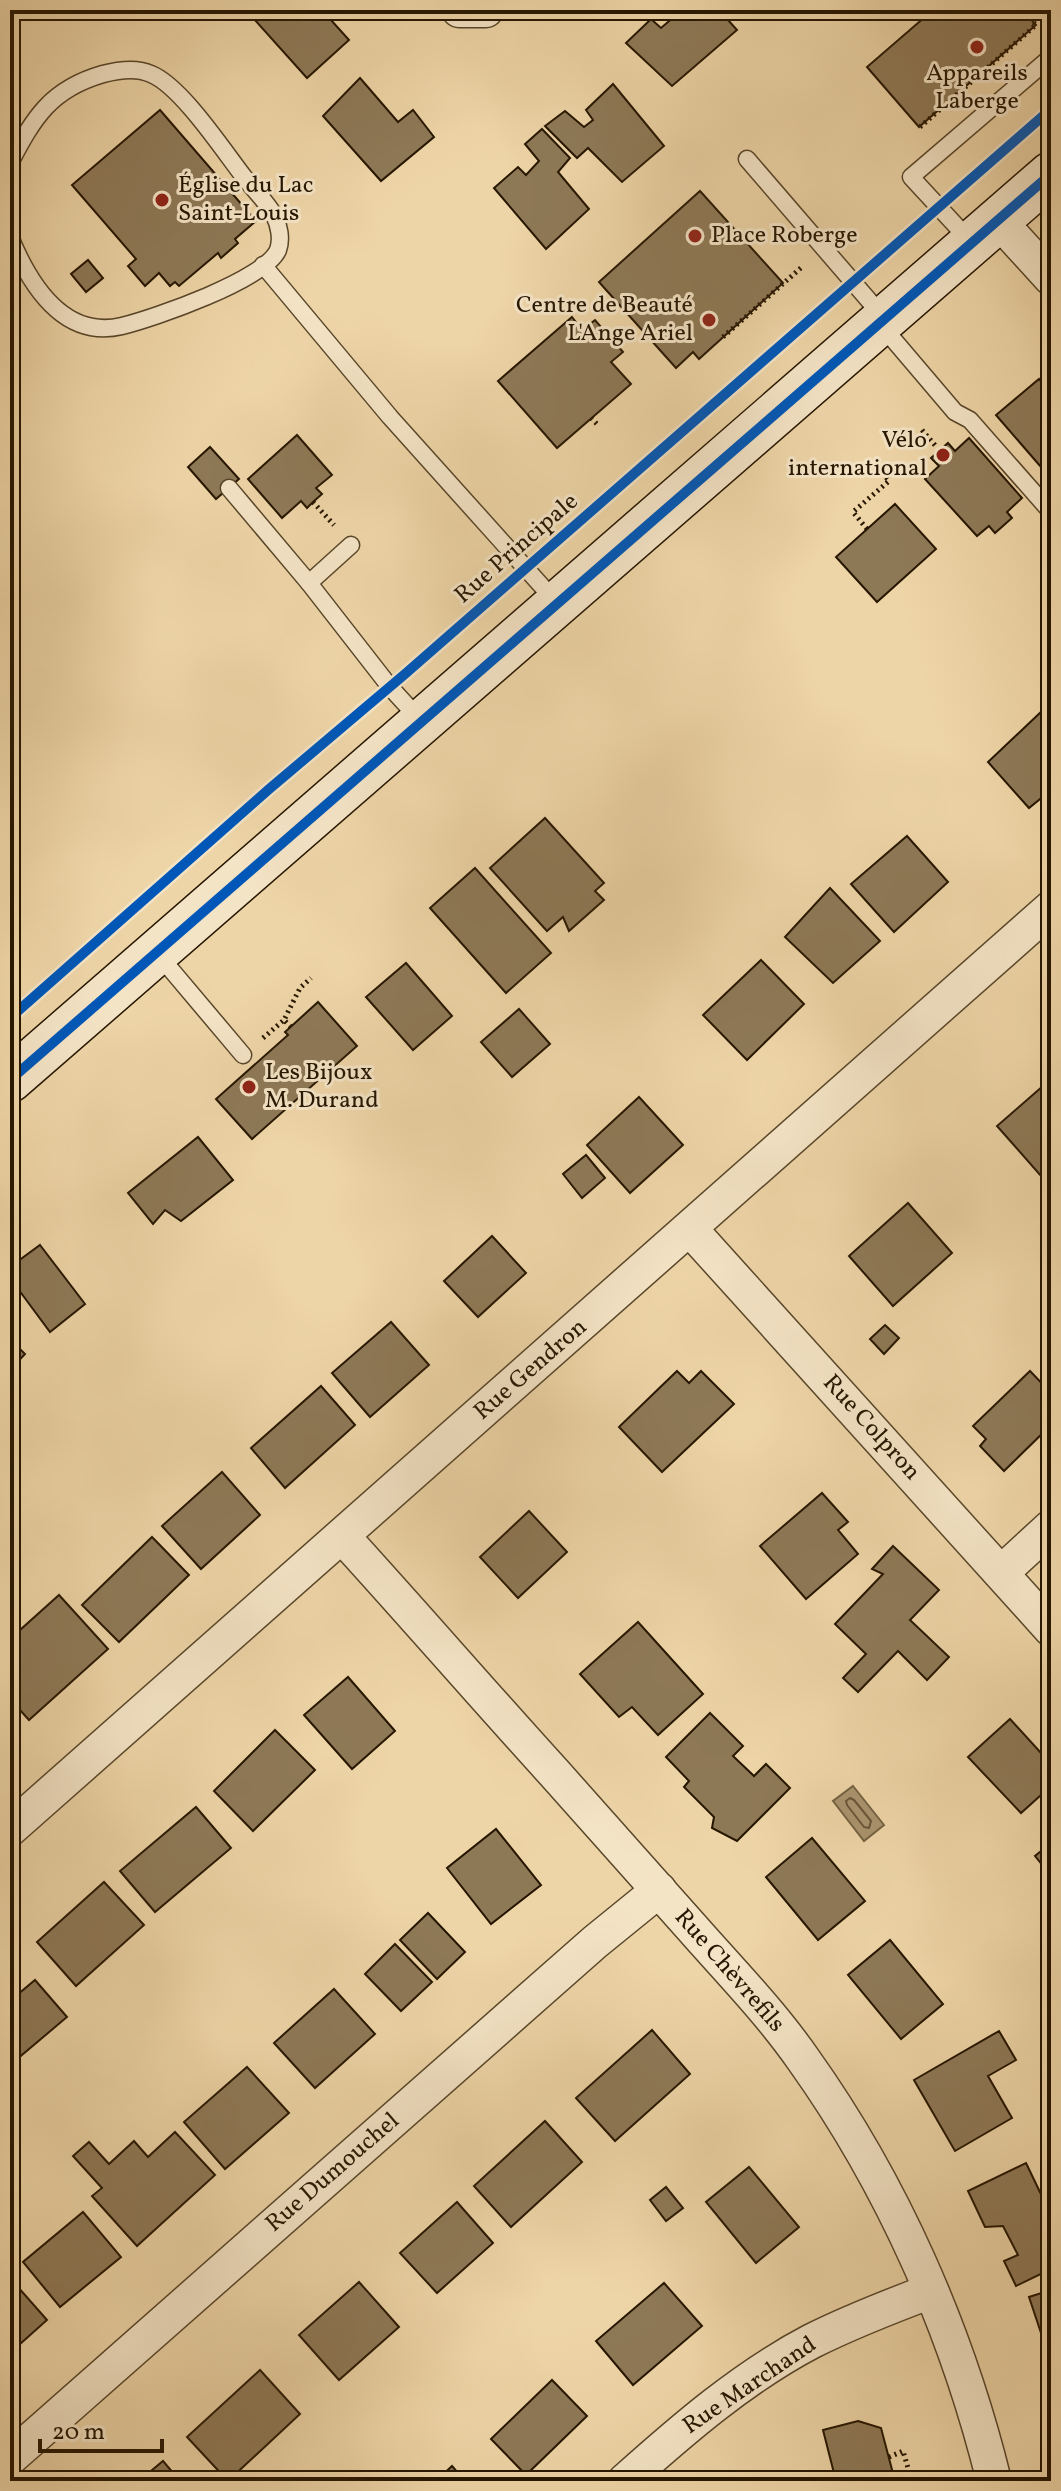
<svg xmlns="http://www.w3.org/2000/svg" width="1061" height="2491" font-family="Vollkorn,serif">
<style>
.water{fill:#aa946f;stroke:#756243;stroke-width:2}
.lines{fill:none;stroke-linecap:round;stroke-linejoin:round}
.shore{stroke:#685538;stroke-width:2}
.building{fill:#8e7957;stroke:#261601;stroke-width:2}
.lane-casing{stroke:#58462a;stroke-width:19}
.street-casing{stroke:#58462a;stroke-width:37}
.secondary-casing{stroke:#261601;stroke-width:47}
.path{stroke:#261601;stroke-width:5;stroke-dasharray:2 4;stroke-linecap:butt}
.lane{stroke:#f4e4c6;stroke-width:16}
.street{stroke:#f4e4c6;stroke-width:34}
.secondary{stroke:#f4e4c6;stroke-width:44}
.cycleway-casing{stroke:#f4e4c6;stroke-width:15}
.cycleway{stroke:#0057b8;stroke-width:10}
.poi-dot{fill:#8f2418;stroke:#f4e4c6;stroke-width:3}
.labels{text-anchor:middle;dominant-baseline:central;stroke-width:6;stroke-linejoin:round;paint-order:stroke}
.poi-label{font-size:24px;fill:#261601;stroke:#f4e4c6;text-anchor:start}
.street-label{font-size:24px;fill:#261601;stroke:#f4e4c6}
</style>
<rect width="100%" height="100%" fill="#eed5a7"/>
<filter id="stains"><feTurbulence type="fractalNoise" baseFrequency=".0025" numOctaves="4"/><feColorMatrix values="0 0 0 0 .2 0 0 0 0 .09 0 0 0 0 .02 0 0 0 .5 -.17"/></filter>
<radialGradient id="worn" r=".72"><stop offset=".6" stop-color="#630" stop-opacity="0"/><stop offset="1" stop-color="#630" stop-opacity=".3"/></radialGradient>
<!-- water -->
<path class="water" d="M853,1786L884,1825L864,1841L833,1801Z"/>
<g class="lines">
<!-- shore -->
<path class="shore" d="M850,1798L854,1800L871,1821L869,1828L864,1827L847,1805L846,1801Z"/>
</g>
<!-- building -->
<g class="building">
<path d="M246,10H322L349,40L307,78Z"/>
<path d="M682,10H719L737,30L672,86L626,43L651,19L661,28Z"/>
<path d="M933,10H1023L1036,25L919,127L867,67Z"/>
<path d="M360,78L398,122L413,110L434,137L381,181L323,116Z"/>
<path d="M613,84L664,146L622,182L588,148L577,158L545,126L565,111L584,127L593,120L586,110Z"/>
<path d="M160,110L256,221L235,239L238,243L221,258L218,253L179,286L175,282L170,286L159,273L145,286L128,266L136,259L72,185Z"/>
<path d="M542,129L570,158L558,172L589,209L546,249L494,188L518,167L526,175L539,161L525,144Z"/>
<path d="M700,191L783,283L699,359L693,352L676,368L599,282Z"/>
<path d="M88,260L103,278L86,292L71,274Z"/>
<path d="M572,317L582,330L595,320L623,352L611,362L631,384L557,448L498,381Z"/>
<path d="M1039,379L1051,393V458L1041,467L996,415Z"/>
<path d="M297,435L332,475L316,488L322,494L313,502L307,508L301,501L282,518L248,479Z"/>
<path d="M969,438L1022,498L1007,512L1012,518L995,533L989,526L977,536L925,479L939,466L931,458L948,443L955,451Z"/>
<path d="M210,447L239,479L216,499L188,467Z"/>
<path d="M895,504L936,549L877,602L836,557Z"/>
<path d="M1043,710L1051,719V790L1029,808L988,762Z"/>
<path d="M545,818L604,883L595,891L604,900L569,931L563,917L547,931L490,868Z"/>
<path d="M907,836L948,882L894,932L851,884Z"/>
<path d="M475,868L551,953L506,993L430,908Z"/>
<path d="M830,888L880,941L833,983L785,937Z"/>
<path d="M761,960L804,1004L747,1060L703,1015Z"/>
<path d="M406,963L452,1016L413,1050L366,997Z"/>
<path d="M318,1002L357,1046L252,1139L216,1099L288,1035L285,1032Z"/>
<path d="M519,1009L550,1044L512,1077L481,1042Z"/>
<path d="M1051,1079V1169L1042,1177L997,1126Z"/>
<path d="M639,1097L683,1145L630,1193L587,1145Z"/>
<path d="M198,1137L233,1180L181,1221L165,1210L153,1224L128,1193Z"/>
<path d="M586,1155L605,1178L582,1198L563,1174Z"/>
<path d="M908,1203L952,1253L893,1306L849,1256Z"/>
<path d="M492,1236L526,1273L478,1317L444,1281Z"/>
<path d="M40,1245L85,1304L50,1332L10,1278V1267Z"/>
<path d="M391,1322L429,1365L370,1417L332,1373Z"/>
<path d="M885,1325L899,1338L884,1354L870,1339Z"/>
<path d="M10,1339L25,1354L10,1370Z"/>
<path d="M677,1371L689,1383L701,1371L734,1404L662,1472L619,1427Z"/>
<path d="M1030,1371L1051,1393V1425L1004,1471L980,1446L986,1439L973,1426Z"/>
<path d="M321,1386L355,1425L285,1488L251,1448Z"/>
<path d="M222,1472L260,1515L201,1569L162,1526Z"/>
<path d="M822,1493L848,1522L838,1530L858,1554L806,1599L760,1546Z"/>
<path d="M529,1511L567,1552L518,1598L480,1557Z"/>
<path d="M152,1537L189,1575L119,1642L82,1605Z"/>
<path d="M893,1546L939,1590L910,1620L949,1657L927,1680L898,1651L858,1692L843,1678L866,1654L835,1624L883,1574L872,1569Z"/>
<path d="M59,1595L108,1649L29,1720L10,1699V1639Z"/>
<path d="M638,1622L703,1694L658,1735L632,1707L619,1717L580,1674Z"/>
<path d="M348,1677L395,1731L352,1769L304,1715Z"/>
<path d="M710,1713L743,1746L733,1756L754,1776L766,1764L790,1788L737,1841L712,1828L714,1817L684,1787L689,1781L666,1757Z"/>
<path d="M1010,1719L1051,1764V1786L1021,1813L968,1757Z"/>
<path d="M275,1730L315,1770L253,1831L214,1791Z"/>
<path d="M196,1807L231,1848L155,1912L120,1871Z"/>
<path d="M496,1829L541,1885L491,1924L447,1868Z"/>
<path d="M812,1838L865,1901L818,1940L766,1877Z"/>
<path d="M1051,1843V1876L1035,1856Z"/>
<path d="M104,1882L144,1925L76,1986L37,1942Z"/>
<path d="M428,1913L465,1952L437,1979L400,1940Z"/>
<path d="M890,1940L943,2004L901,2039L848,1975Z"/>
<path d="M395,1944L432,1982L401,2011L365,1974Z"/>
<path d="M35,1980L67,2017L10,2065V2001Z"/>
<path d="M334,1989L375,2034L315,2088L274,2043Z"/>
<path d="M652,2030L690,2074L615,2141L576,2098Z"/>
<path d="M999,2031L1016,2060L988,2076L1012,2118L955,2151L914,2080Z"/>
<path d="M247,2067L289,2113L225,2169L184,2122Z"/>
<path d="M545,2121L582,2162L511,2227L474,2186Z"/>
<path d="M175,2132L215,2175L137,2246L92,2196L102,2188L73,2156L89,2142L109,2164L134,2141L148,2157Z"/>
<path d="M1026,2163L1051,2215V2269L1016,2286L1004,2261L1018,2255L1003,2226L985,2227L968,2191Z"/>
<path d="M749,2167L799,2227L756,2263L706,2202Z"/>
<path d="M666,2187L683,2208L666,2221L650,2200Z"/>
<path d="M457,2202L493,2243L437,2293L400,2253Z"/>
<path d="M83,2212L121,2257L60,2307L23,2262Z"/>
<path d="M10,2278L47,2320L10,2353Z"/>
<path d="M359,2282L399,2327L339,2380L299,2335Z"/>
<path d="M664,2283L702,2326L633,2385L596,2341Z"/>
<path d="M1051,2290V2363L1029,2297Z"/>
<path d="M260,2370L300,2414L228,2481L187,2437Z"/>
<path d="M552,2380L587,2416L526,2475L491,2439Z"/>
<path d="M858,2421L881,2428L895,2481H836L823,2430Z"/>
<path d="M163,2461L180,2481H139Z"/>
<path d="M452,2466L465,2481H436Z"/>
</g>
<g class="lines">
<!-- lane casing -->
<g class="lane-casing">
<g id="lane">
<path d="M747,159L884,318"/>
<path d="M10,163C34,117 51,89 103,74C118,70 136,67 151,74C181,86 223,150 244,177C253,189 266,201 274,215C279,225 282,239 278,250C265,280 154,318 122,326C63,340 29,283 10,237"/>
<path d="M972,243L911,177L1051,57"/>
<path d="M263,265L390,417L557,603"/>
<path d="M881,325L955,412L970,420L1051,512"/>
<path d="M229,488L309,583"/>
<path d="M351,545L309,583L390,687L421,721"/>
<path d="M157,953L243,1055"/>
</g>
</g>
<!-- street casing -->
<g class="street-casing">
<g id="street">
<path d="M459,10H486"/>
<path d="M999,221L1051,278"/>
<path d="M690,1229L1051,1629"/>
<path d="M343,1537C415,1616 485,1697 557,1776C603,1827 648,1879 694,1930C731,1972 771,2013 803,2059C893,2185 957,2331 994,2481"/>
<path d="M1001,1573L1051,1527"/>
<path d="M10,1829L1051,908"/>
<path d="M10,2458L595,1942L659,1890"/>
<path d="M625,2481C682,2430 743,2377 812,2341C850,2322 891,2306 931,2291"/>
</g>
</g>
<!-- secondary casing -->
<g class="secondary-casing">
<path id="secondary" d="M10,1080L1051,174"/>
</g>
<!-- path -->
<g class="path">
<path d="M920,127L1036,25L1023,10"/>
<path d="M723,337L803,266"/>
<path d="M591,418L599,426"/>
<path d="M922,430L939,450"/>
<path d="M313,502L334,525"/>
<path d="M867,529L853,512L889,481L881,471"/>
<path d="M291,1027L284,1020L300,988L311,978"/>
<path d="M263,1038L284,1020"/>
<path d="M889,2457L903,2451L911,2478"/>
</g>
<!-- lane -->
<use href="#lane" class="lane"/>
<!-- street -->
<use href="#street" class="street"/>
<!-- secondary -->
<use href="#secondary" class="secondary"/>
<!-- cycleway casing -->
<g class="cycleway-casing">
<g id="cycleway">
<path d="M10,1018L268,790L405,674L1051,109"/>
<path d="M10,1080L1051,174"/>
</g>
</g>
<!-- cycleway -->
<use href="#cycleway" class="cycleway"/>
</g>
<!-- markers -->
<g class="poi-dot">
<circle cx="977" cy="47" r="8"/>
<circle cx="162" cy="200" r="8"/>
<circle cx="695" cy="236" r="8"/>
<circle cx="709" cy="320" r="8"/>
<circle cx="943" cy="455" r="8"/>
<circle cx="249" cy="1087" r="8"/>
</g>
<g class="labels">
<!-- poi labels -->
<g class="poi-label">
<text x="977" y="74" text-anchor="middle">Appareils<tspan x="977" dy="28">Laberge</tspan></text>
<text x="178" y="186">Église du Lac<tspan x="178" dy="28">Saint-Louis</tspan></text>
<text x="711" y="236">Place Roberge</text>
<text x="693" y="306" text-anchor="end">Centre de Beauté<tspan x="693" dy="28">L'Ange Ariel</tspan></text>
<text x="927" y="441" text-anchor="end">Vélo<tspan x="927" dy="28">international</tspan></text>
<text x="265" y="1073">Les Bijoux<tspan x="265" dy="28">M. Durand</tspan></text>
</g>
<!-- street labels -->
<g class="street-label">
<text transform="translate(517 549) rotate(-41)">Rue Principale</text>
<text transform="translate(531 1370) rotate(-41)">Rue Gendron</text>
<text transform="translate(871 1428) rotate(48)">Rue Colpron</text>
<text transform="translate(729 1971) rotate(49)">Rue Chèvrefils</text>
<text transform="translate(333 2173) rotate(-41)">Rue Dumouchel</text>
<text transform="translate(750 2386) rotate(-34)">Rue Marchand</text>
</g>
</g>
<!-- margin -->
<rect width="1061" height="2491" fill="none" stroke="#eed5a7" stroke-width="40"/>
<rect x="12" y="12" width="1037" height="2467" fill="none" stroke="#261601" stroke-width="4"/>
<rect x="20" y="20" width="1021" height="2451" fill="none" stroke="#261601" stroke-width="2"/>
<!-- scale -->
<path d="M40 2439v12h122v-12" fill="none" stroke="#261601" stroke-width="4"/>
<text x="52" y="2439" font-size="24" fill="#261601" stroke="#f4e4c6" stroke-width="6" paint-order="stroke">20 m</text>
<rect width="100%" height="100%" filter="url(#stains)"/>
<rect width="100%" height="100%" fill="url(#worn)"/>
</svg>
